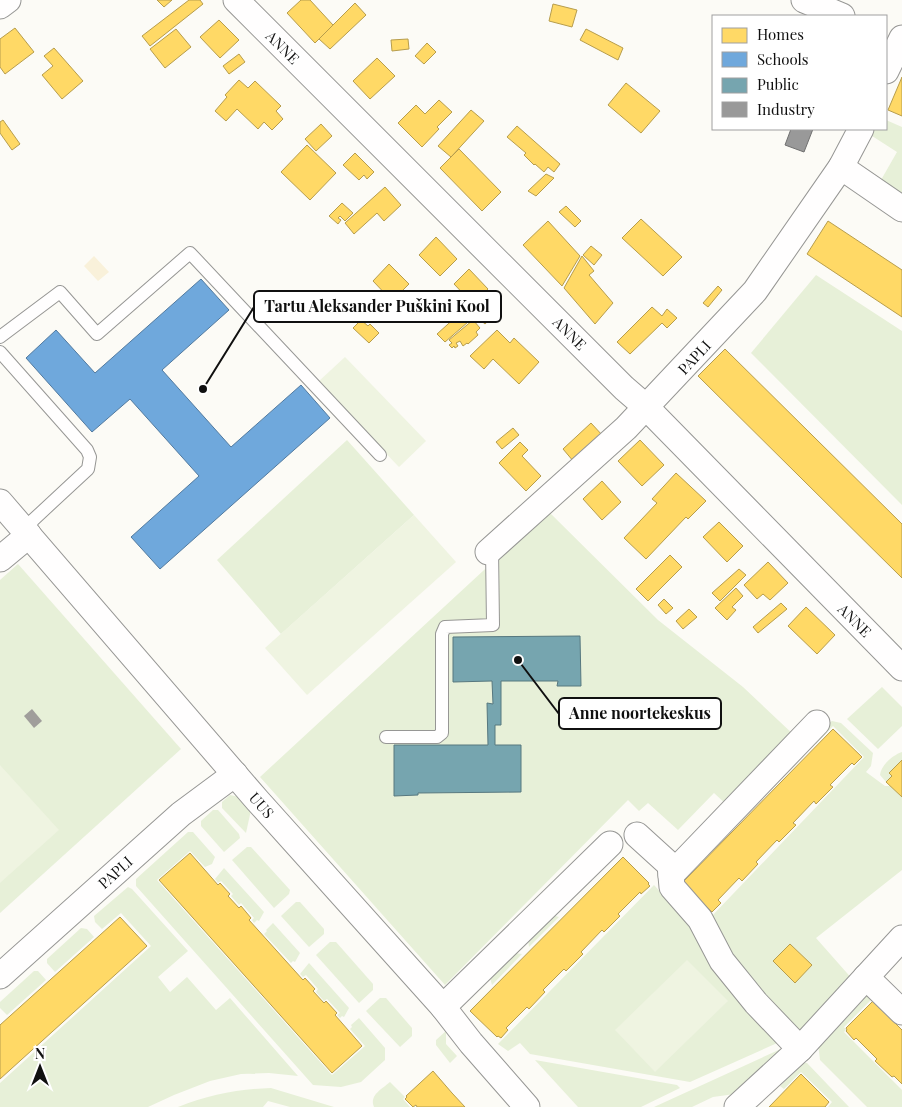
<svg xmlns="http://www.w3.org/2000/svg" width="902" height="1107" font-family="'Playfair Display',serif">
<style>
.green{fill:#e7f0d8}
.sand{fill:#f9f1da}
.pitch{fill:#eff4e1}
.homes{fill:#ffd966;stroke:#b79d4c}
.schools{fill:#6fa8dc;stroke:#527a9f}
.public{fill:#76a5af;stroke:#57787f}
.industry{fill:#999;stroke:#707070}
.building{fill:#a09e9b}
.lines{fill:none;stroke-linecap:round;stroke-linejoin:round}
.lane-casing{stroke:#969694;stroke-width:14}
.street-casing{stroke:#969694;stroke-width:27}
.lane{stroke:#fffefe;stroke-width:12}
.street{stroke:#fffefe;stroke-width:25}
.labels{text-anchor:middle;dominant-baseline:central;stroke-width:5;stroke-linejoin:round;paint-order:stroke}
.street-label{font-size:15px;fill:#101010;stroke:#fff}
.leader{fill:none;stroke:#101010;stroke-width:2}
.callout-dot{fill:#101010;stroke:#fff;stroke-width:2}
.callout{fill:#fff;stroke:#101010;stroke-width:2}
.callout-label{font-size:16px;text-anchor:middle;font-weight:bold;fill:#101010}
</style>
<rect width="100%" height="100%" fill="#fcfbf6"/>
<!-- green -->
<g class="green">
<path d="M886,120L902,127V194L881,180L897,152L869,134L872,129H886Z"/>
<path d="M816,275L902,331V505L751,353Z"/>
<path d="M347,440L414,515L281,634L217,560Z"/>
<path d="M548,511L658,620L743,687L795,736L728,806L714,793L678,830L648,803L639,811L628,800L445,985L260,777Z"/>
<path d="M18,564L181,749L0,913V580Z"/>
<path d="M882,687L902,707V726L878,749L847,719Z"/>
<path d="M832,721L841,723L873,753L871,766L866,772L885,786H891L902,797V870L816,938L854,981L805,1032L783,1024L757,996L710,918L864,757L833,726L816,744L814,742L828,723Z"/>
<path d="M902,752V760L889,773L892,776L886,782L880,775C881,765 893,755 902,752Z"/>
<path d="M230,795L239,797L251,810L246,833L222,808V802Z"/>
<path d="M213,810H218L239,834L240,838L224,852L201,826V821Z"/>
<path d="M188,832H193L215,857L212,864L205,867L190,851L157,880L332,1075L365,1046L350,1029L352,1027L351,1025L359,1018L385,1048V1060L361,1082L341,1087L313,1085L136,886V879Z"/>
<path d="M247,847H251L290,890L289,894L274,908L232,860Z"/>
<path d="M224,868L264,912L259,921L257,920L254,923L252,920L254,918L241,903L239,905L231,896L233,894L221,881L218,883L215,879Z"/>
<path d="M654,885L690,924L784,1040L690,1082L530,1054L520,1043L508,1051L498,1044Z"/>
<path d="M128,887L132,889L188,951L158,977L170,992L187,977L216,1010L230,998L298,1076L269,1073L241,1074L210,1081L174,1095L148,1107H0V1083L151,946L121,913L102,929L95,922L94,916Z"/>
<path d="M296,902H300L324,929V934L309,947L281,916Z"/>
<path d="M552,915L559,917L529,947L528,940Z"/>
<path d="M273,923L300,953L295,962L293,961L291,963L264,934L267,931L266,930Z"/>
<path d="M81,928L87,929L94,937L55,972L47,963V959Z"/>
<path d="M330,942H336L373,984V990L359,1003L316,955Z"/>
<path d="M515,953L522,954L492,985L490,978Z"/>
<path d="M309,963L349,1008L344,1017L342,1016L340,1018L337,1015L340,1013L327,999L324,1001L316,992L318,989L306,975L303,977L300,974Z"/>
<path d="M34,971H38L46,980L7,1015L0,1008V1002Z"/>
<path d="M867,995L872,999L844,1027L846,1030L844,1032L902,1090V1107H867L820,1060L818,1043Z"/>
<path d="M380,998H386L412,1028V1036L400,1047L366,1011Z"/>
<path d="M446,1031V1044L457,1056L450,1063L436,1045V1040Z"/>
<path d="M783,1048L742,1093L713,1097L692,1107H654Z"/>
<path d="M535,1060L677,1085L680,1088L641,1107H578Z"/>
<path d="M800,1062L807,1063L849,1107H828L832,1102L801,1072L784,1089L780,1086L801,1064Z"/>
<path d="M390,1082L405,1097L403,1099L410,1107H374C369,1095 382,1089 390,1082Z"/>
<path d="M271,1088L334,1107H290L268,1101L263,1107H178C209,1095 238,1089 271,1088Z"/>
</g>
<!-- sand -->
<path class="sand" d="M94,256L109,272L98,281L84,266Z"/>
<!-- pitch -->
<g class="pitch">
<path d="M345,357L426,441L399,467L318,382Z"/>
<path d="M414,515L456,562L307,695L265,648Z"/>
<path d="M0,765L59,830L0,883Z"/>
<path d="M687,960L728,1001L655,1072L615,1030Z"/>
</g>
<!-- homes -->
<g class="homes">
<path d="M157,0H172L164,7Z"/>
<path d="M189,0H200L203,4L150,46L142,36Z"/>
<path d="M301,0H310L333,25L315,43L287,13Z"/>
<path d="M355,3L366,15L330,49L319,39Z"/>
<path d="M553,4L577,10L572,27L549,21Z"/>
<path d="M219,20L239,40L220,58L200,37Z"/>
<path d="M15,28L34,52L5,74L0,67V39Z"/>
<path d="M176,29L191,47L165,68L150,49Z"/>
<path d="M586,29L623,48L618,60L580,40Z"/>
<path d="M408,39L409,49L392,51L391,40Z"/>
<path d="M427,43L436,52L424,64L415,56Z"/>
<path d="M54,48L83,81L62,99L42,75L53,66L44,56Z"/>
<path d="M239,54L245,62L229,74L223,66Z"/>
<path d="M377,58L395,76L370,99L353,81Z"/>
<path d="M902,77V116L888,110Z"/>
<path d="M239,80L248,88L255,81L281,106L276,111L283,119L272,130L264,122L258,129L237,109L226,121L215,111L227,97L225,95Z"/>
<path d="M626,83L660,111L641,133L608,105Z"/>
<path d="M439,100L452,112L437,127L439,129L422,147L398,123L416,105L425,114Z"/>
<path d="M471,110L484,121L451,157L438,146Z"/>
<path d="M3,120L20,144L12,150L0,133V122Z"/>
<path d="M321,124L332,136L316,151L305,139Z"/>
<path d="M517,126L560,164L554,172L548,167L544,172L535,164L534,165L524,155L526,153L507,137Z"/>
<path d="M307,145L336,173L310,200L281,172Z"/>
<path d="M459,149L501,192L482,211L440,168Z"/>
<path d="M355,153L374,172L367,179L364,175L359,180L343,165Z"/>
<path d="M546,174L554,178L536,196L528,191Z"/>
<path d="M385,187L401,205L384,221L377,213L354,234L345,223Z"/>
<path d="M342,203L353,213L345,221L340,216L338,218L341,220L338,224L329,216Z"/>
<path d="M566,206L581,221L575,227L559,212Z"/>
<path d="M641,219L682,257L663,276L622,238Z"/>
<path d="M548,221L580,256L562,286L523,245Z"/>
<path d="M828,221L902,270V317L807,254Z"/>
<path d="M436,237L457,259L440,276L419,255Z"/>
<path d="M591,246L602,255L594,265L583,255Z"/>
<path d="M582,256L594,271L589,275L613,303L595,324L564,288Z"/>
<path d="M389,264L409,284L392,301L373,281Z"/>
<path d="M469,269L488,289L473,304L454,284Z"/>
<path d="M718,286L722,290L708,307L703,303Z"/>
<path d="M493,303L500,310L485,324L478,318Z"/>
<path d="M468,306L476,315L445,342L437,334Z"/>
<path d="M652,307L662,316L667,309L677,318L667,328L662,323L630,354L617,342Z"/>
<path d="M361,320L368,326L370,324L379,333L369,343L353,328Z"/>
<path d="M473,320L480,328L476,332L478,335L468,344L467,343L463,346L460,341L456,343L458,346L455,348L454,346L452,348L449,345L452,343L449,340Z"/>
<path d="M497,330L510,343L514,338L539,362L519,384L493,359L484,369L470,356Z"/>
<path d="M725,349L902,524V578L698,376Z"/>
<path d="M591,423L603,436L574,462L563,449Z"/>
<path d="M513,428L519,435L502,449L496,442Z"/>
<path d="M640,440L664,465L642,486L618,461Z"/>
<path d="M520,442L528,450L522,456L541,476L526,491L499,463Z"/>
<path d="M676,473L706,501L688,519L686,517L646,559L624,538L657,503L652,499Z"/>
<path d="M602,481L621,502L602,520L583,499Z"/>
<path d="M719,522L743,546L727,562L703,537Z"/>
<path d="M670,555L682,567L648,601L636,589Z"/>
<path d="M768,562L788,583L770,600L763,594L757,599L744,585Z"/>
<path d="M739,569L746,575L720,601L712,593Z"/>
<path d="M736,588L743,596L732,607L736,610L727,620L715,608Z"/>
<path d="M664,599L673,608L666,614L658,605Z"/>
<path d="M781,603L787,609L758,633L753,627Z"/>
<path d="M806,607L835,635L817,654L788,626Z"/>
<path d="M689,609L697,617L683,629L676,621Z"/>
<path d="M833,729L862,757L854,765L852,763L830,785L833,787L816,804L814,801L793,823L796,825L779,842L777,840L756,862L758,864L742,881L739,878L718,900L721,903L712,912L682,883Z"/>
<path d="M902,760V797L886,782L892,776L889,773Z"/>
<path d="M190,853L218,885L220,883L230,894L228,896L239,908L241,906L251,918L249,920L303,980L305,978L315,989L313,991L324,1003L326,1001L337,1013L335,1015L362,1046L332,1073L159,880Z"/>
<path d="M623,857L649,883L648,884L650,886L641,894L640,892L618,914L620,916L604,932L602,930L581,952L583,954L566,971L564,969L543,990L545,992L529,1009L527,1007L506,1028L508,1030L501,1038L498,1036L497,1037L470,1011Z"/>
<path d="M120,917L147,946L0,1079V1025Z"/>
<path d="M790,944L812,965L795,983L773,961Z"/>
<path d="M873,1001L902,1030V1084L894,1076L892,1077L875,1061L877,1059L856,1038L854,1040L846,1031L847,1030L846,1028Z"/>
<path d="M433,1071L452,1093L465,1107H417L416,1105L413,1107L405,1099L407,1097L406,1096Z"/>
<path d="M801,1074L829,1102L825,1107H769Z"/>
</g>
<!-- schools -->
<path class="schools" d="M201,279L229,310L162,370L231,447L301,385L330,418L160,569L131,537L199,476L130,399L92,432L26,358L56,330L95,373Z"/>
<!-- public -->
<path class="public" d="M580,636L581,686H557L558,681H501V725H495V745H521V792L418,793V795L394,796V745H488L487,703L493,704L492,681L453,682V637Z"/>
<!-- industry -->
<path class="industry" d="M791,129H813L804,152L785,145Z"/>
<!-- building -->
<path class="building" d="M32,709L42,721L34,728L24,716Z"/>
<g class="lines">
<!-- lane casing -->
<g class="lane-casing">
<g id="lane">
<path d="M0,337L60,292L97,334L190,253L380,455"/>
<path d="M0,352L87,450L90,457L88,469L32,521L29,535"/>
<path d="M386,737H437L442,733V634L445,627L493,625L492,549"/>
</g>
</g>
<!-- street casing -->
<g class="street-casing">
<g id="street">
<path d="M236,0L624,388L646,407L902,668"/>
<path d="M804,0L842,16"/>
<path d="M0,6L8,0"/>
<path d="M886,71L902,38"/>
<path d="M841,167L902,209"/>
<path d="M0,502L257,800L443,1007L471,1043L527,1107"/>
<path d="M488,552L626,428L755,291L841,167L861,129"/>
<path d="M0,559L29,535"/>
<path d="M637,835L670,865L672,887L700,919L722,961L756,1003L800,1049"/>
<path d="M671,875L817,723"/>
<path d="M0,976L181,814L235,774"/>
<path d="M866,977L902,1012"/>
<path d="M443,1007L610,844"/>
<path d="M737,1107L800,1049L902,938"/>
</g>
</g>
<!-- lane -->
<use href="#lane" class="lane"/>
<!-- street -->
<use href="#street" class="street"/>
</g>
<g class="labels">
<!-- street labels -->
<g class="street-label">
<text transform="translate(283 47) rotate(45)">ANNE</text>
<text transform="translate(570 333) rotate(45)">ANNE</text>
<text transform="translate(694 357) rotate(-47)">PAPLI</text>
<text transform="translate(855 620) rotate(45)">ANNE</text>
<text transform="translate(262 805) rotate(49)">UUS</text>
<text transform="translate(115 872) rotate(-42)">PAPLI</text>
</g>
</g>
<!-- callouts -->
<path class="leader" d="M203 389L254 307M518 660L559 714"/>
<g class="callout-dot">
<circle cx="203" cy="389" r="5"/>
<circle cx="518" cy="660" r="5"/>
</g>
<g class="callout">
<rect x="254" y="291" width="247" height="31" rx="5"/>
<rect x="559" y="698" width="162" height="31" rx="5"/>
</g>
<g class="callout-label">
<text x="377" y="312">Tartu Aleksander Puškini Kool</text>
<text x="640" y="719">Anne noortekeskus</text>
</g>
<!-- legend -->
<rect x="712" y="15" width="175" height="115" fill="#ffffff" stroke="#9f9f9f"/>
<rect x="722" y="28" width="25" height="15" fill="#ffd966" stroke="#9f9f9f"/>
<text x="757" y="40" font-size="15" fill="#101010">Homes</text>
<rect x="722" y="52" width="25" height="15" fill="#6fa8dc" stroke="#9f9f9f"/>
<text x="757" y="65" font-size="15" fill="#101010">Schools</text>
<rect x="722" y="78" width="25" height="15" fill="#76a5af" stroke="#9f9f9f"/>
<text x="757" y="90" font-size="15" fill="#101010">Public</text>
<rect x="722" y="102" width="25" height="15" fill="#999999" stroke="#9f9f9f"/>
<text x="757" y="115" font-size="15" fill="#101010">Industry</text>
<!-- north arrow -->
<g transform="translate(40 1067)" stroke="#ffffff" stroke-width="4" paint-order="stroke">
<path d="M0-4L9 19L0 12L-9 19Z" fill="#101010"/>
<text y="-8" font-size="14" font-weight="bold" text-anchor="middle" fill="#101010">N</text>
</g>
</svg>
